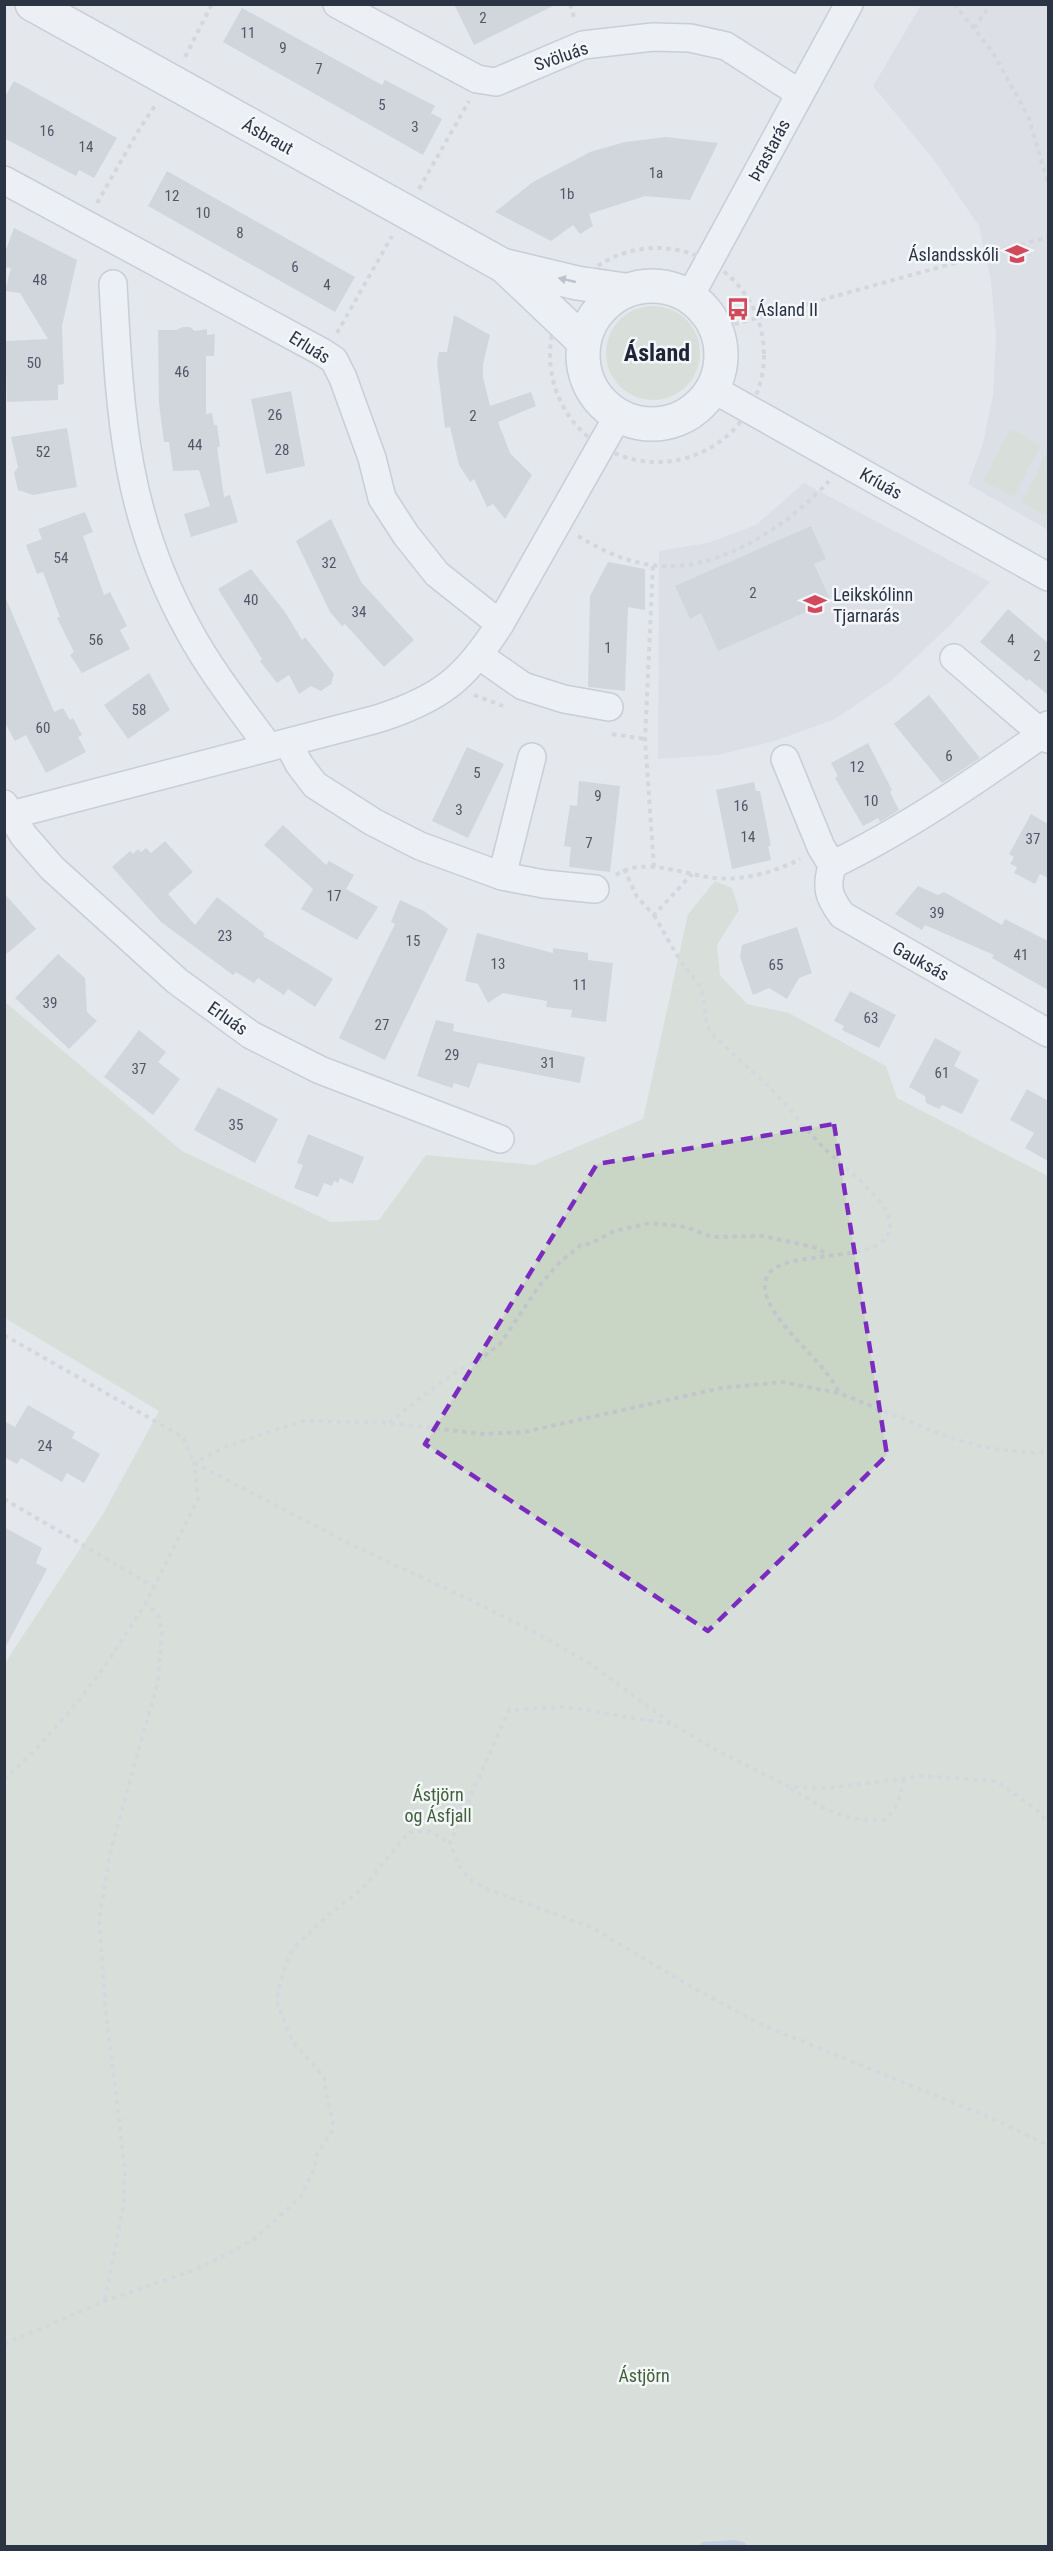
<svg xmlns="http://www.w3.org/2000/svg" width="1053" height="2551" font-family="'Roboto Condensed',sans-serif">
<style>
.built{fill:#d2d6de}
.green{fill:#c9d6c5}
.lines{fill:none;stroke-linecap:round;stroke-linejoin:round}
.stream{stroke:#9fb4cc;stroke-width:8}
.building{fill:#bbc0ca}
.minor-casing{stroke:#a9aeb7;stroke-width:30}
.tertiary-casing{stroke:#a9aeb7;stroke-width:36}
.path{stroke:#c2c5cb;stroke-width:4;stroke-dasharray:4.5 4.5;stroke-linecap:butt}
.minor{stroke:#f7f8fa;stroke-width:27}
.tertiary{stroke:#f7f8fa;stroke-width:33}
.oneway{fill:#9196a0}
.marked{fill:none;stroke:#7b2cbf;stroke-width:4.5;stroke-dasharray:12 8;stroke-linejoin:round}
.labels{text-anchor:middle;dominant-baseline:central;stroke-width:5;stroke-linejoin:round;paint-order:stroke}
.number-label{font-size:15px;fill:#4f5766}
.street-label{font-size:18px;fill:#2b3445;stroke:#f4f6f9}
.poi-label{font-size:18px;fill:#2b3445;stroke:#f4f6f9;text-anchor:start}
.park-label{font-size:18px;fill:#3f6138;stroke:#f4f6f9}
.district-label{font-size:24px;font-weight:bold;fill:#1d2536;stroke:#f4f6f9}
</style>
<rect width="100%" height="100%" fill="#e4e7ec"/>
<!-- built -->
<g class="built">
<path d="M921,5H1048V530L968,484L983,444L993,395L996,337L991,281L979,226L934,160L873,86Z"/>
<path d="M804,483L990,582L950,625L891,681L835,719L775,741L717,755L658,759L659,551L708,543L756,525Z"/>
</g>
<!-- green -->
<g class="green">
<circle cx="653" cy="353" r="47"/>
<path d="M1010,429L1041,445L1014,497L983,481Z"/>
<path d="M1047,451H1048V516L1022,503Z"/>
<path d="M715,881L732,888L739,910L717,945L720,975L747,1004L789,1013L886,1066L897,1098L1048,1176V2546H5V1663L103,1514L159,1411L5,1318V1002L182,1151L331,1222L379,1220L426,1155L534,1165L643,1119L688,914Z"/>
</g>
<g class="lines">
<!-- stream -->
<path class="stream" d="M704,2546L734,2544L742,2546"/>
</g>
<!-- building -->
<g class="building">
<path d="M454,4H557L474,45Z"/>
<path d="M242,8L382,85L385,80L435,106L431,113L442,119L423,155L223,42Z"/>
<path d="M14,81L117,138L94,178L79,170L76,176L4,138V98Z"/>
<path d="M666,137L718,143L690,200L645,196L589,214L593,226L580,234L573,225L551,241L495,212L533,182L590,152L625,142Z"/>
<path d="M167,171L355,277L335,312L148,206Z"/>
<path d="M14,228L77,260L62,326L64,384L58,385V400L7,402L5,341L48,339L20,293L5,291L11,268L4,267V255Z"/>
<path d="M454,315L490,335L483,364V377L490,406L531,392L536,406L498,422L510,453L532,475L505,519L493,504L487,507L474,479L470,482L459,465L450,427L445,428L437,363L439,352H447Z"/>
<path d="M183,327H190L195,331L207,329V335L215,334L214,356H206V414L212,413L214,425H217L220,447H217L224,497L230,495L238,522L191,537L184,514L210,506L199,470L173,471L169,442H164L159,404L158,330H176Z"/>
<path d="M291,391L305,466L266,474L251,399Z"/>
<path d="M67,428L77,487L33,495L18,490L14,473L18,467L11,437Z"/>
<path d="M85,512L93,532L83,536L104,595L110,592L127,626L120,630L130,649L82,673L70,655L74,652L57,618L60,617L43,572L37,574L26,545L42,539L38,529Z"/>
<path d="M331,519L361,582L414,640L384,667L345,624L342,626L330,612L296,541Z"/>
<path d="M811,526L826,559L814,564L831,601L718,651L701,613L690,619L675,586Z"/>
<path d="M608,562L645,569V610L628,607L625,691L588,687L590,596Z"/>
<path d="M251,569L285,612L302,640L305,637L334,674L331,684L321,691L311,686L299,694L289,675L277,683L260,661L262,659L218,589Z"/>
<path d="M4,594L54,712L63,708L70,720L73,718L82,735L78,737L86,752L46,773L26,735L15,741L4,721Z"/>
<path d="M1008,609L1048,643V695L1029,679L1027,681L980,642Z"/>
<path d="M149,673L170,710L128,739L104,705Z"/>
<path d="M929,695L980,758L942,783L894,724Z"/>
<path d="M868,743L892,790L890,792L899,810L880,822L878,818L863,826L835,778L838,776L831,763Z"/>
<path d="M467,747L504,764L468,838L432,821Z"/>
<path d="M579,781L620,786L610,872L569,867L571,847L564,846L570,805L577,806Z"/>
<path d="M754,782L756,791H760L771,846H768L771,860L732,869L716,790Z"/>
<path d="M1031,814L1048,824V878L1040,874L1035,884L1014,873L1017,867L1010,864L1014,857L1009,854Z"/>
<path d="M283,825L326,865L329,861L354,875L346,889L378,907L357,940L301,909L313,889L264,845Z"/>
<path d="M165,841L193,872L168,894L195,925L217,897L265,934L263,936L333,979L315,1007L288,989L284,995L258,978L254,983L236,972L233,975L161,922L112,867L130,851L133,854L138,849L141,852L146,848L151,853Z"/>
<path d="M918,886L938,895L944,892L1002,925L1005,919L1048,941V990L992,958L994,955L925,925L922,930L895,914Z"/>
<path d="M4,893L36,929L4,956Z"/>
<path d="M400,900L424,911L448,929L385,1060L339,1038L395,924L391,922Z"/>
<path d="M797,927L812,973L799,978L787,999L769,988L753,995L740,957L742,945Z"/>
<path d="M477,933L553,953V948L588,953V960L613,963L606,1022L571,1017L572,1010L546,1007L547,1001L503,993L488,1003L478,984L465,981Z"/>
<path d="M58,954L85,978L87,1012L97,1021L69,1049L15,998Z"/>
<path d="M850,991L896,1015L879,1048L842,1030L844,1026L834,1021Z"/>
<path d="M436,1020L454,1024L453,1031L585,1057L580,1083L478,1063L469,1088L454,1083L452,1088L417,1076Z"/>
<path d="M139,1030L166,1052L158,1062L180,1079L153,1115L104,1077Z"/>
<path d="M935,1038L961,1052L954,1066L979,1080L962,1114L942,1105L939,1109L926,1103L925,1096L909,1087Z"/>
<path d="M218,1087L278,1119L255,1163L194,1130Z"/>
<path d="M1027,1089L1048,1101V1161L1025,1148L1034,1133L1010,1120Z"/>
<path d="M308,1134L364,1157L353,1184L340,1178L338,1183L334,1181L332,1186L324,1183L318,1197L294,1188L303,1165L297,1163Z"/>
<path d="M28,1405L75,1432L72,1438L100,1454L84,1483L67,1473L62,1482L21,1458L17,1464L4,1457V1421L15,1427Z"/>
<path d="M4,1527L42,1548L36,1563L47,1569L4,1650Z"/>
</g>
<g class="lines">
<!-- minor casing -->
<g class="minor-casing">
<g id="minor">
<path d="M337,4L477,79L496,82L583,45L653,37L690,38L726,46L799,93"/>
<path d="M4,180L322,352L334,360L343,378L372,458L382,498L406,535L437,574L500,624"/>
<path d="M113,284C120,412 124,513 188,629C210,670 240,708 268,746"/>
<path d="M690,296L849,4"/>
<path d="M713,389L1048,577"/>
<path d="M480,656L523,686L564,699L609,707"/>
<path d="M954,658L1048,739"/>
<path d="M288,743L299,764L315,785L373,822L420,846L502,876L544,884L595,889"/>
<path d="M785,759L821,847L832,865C826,888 828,896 842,915L1048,1033"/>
<path d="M4,804L24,836L52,868L177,981L251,1035L320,1070L500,1139"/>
<path d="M11,815L377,719C440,699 465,679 500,624L618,416"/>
<path d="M832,865C906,829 974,782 1041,735L1048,725"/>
<path d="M502,876L532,757"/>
</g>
</g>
<!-- tertiary casing -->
<g class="tertiary-casing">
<g id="tertiary">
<path d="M32,4L504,266L583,341"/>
<path d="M506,266L577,283L625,290"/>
<circle cx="652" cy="355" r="69"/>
</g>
</g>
<!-- path -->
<g class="path">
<path d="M570,4L575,21"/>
<path d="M954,4L992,51L1029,118L1048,184"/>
<path d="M974,28L991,4"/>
<path d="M185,57L212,4"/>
<path d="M419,189L469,101"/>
<path d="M97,203L140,128L156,104"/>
<circle cx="657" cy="355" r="107"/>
<path d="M717,329L1048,237"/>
<path d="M337,333L392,236"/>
<path d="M578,536C601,550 624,561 651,565C715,575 788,526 829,481"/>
<path d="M653,566L645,739L654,868"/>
<path d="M474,695L503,706"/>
<path d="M612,734L645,739"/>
<path d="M624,869L637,897L654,915L692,874"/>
<path d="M616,875C643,856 685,875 715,878C743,881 775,872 800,859"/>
<path d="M654,915C664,932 673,950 684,966C690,974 699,982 702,992C706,1005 703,1019 710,1031C714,1037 722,1042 726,1047C741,1062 758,1076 773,1091C791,1109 806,1130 824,1148C842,1166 890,1200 890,1226C891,1266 784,1247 768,1275C749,1309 827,1360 839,1393"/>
<path d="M4,1335L183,1437L194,1463L352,1545L481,1605L536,1633L589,1663L672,1724L712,1748L790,1787L829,1788L921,1776L996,1781L1036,1809L1048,1822"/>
<path d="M389,1423L420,1398L459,1370L482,1358L500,1344L539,1286L559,1263L581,1245L592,1243L614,1231L651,1223L686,1227L712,1237L764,1236L817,1248L826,1254"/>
<path d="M4,1499L153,1586"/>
<path d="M671,1724L567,1707L509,1710L450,1843L458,1864L468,1878L487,1889L593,1928L688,1985L760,2024L993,2119L1048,2145"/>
<path d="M4,1780L36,1749L80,1699L107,1663L146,1603L198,1499L194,1463L227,1446L303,1421L389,1423L484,1434L524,1432L721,1388L782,1382L839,1393L953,1439L993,1449L1036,1453L1048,1452"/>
<path d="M790,1788C823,1809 845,1822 885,1820C898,1808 901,1795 904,1778"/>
<path d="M105,2300L124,2202L125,2169L106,2014L99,1919L111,1849L158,1681L162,1630L158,1615L146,1603"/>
<path d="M4,2344L105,2301L194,2270L226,2255L254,2239L301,2197L314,2169L317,2155L332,2131L333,2121L326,2093L324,2077L293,2042L278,2006L277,1997L285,1966L294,1948L325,1918L362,1889L409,1832L430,1831L450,1843"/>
</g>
<!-- minor -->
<use href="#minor" class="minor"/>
<!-- tertiary -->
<use href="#tertiary" class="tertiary"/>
</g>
<!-- one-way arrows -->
<defs><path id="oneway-solid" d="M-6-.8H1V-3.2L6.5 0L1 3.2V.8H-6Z" transform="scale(1.5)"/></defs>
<use class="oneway" href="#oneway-solid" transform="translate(567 280) rotate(-167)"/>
<!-- marked area -->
<path d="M0 0H1053V2551H0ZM834,1124L887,1455L708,1631L425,1444L597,1164Z" fill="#e4e7ec" fill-opacity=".55" fill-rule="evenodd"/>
<path class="marked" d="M834,1124L887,1455L708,1631L425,1444L597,1164Z"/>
<!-- icons -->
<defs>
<g id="school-bare" transform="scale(1.8)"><path d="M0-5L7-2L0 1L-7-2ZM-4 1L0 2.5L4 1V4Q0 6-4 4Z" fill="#d1495b" stroke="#f4f6f9" stroke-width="2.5" paint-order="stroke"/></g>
<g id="bus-bare" transform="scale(1.8)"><path d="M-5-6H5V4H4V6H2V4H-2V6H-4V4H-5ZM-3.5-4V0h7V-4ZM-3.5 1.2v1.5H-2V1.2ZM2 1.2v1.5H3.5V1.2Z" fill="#d1495b" stroke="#f4f6f9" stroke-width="2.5" paint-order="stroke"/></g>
</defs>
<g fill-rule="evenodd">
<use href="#school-bare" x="1017" y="254"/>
<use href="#bus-bare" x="738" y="309"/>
<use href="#school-bare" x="815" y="604"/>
</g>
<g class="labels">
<!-- number labels -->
<g class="number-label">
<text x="483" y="18">2</text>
<text x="248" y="33">11</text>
<text x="283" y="48">9</text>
<text x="319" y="69">7</text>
<text x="382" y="105">5</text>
<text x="415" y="127">3</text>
<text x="47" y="131">16</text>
<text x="86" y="147">14</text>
<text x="656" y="173">1a</text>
<text x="567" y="194">1b</text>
<text x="172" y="196">12</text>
<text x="203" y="213">10</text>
<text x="240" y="233">8</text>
<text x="295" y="267">6</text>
<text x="40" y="280">48</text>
<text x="327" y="285">4</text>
<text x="34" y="363">50</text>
<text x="182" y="372">46</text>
<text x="275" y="415">26</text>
<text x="473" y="416">2</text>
<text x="195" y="445">44</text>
<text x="282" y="450">28</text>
<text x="43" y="452">52</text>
<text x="61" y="558">54</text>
<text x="329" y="563">32</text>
<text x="753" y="593">2</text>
<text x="251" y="600">40</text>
<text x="359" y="612">34</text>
<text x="96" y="640">56</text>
<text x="1011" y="640">4</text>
<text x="608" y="648">1</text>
<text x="1037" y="656">2</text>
<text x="139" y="710">58</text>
<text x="43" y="728">60</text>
<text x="949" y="756">6</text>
<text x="857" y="767">12</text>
<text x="477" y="773">5</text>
<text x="598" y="796">9</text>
<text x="871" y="801">10</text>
<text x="741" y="806">16</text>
<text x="459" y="810">3</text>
<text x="748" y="837">14</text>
<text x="1033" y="839">37</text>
<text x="589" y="843">7</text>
<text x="334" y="896">17</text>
<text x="937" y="913">39</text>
<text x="225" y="936">23</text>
<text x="413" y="941">15</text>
<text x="1021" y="955">41</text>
<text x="498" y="964">13</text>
<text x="776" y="965">65</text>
<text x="580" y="985">11</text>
<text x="50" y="1003">39</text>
<text x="871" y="1018">63</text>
<text x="382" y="1025">27</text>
<text x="452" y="1055">29</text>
<text x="548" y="1063">31</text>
<text x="139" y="1069">37</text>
<text x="942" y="1073">61</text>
<text x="236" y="1125">35</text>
<text x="45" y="1446">24</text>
</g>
<!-- street labels -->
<g class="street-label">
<text transform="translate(561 56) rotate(-19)">Svöluás</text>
<text transform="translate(268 136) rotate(29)">Ásbraut</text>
<text transform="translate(769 150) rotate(-62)">Þrastarás</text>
<text transform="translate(310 347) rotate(32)">Erluás</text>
<text transform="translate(881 483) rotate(29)">Kríuás</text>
<text transform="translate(921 961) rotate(29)">Gauksás</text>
<text transform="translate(228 1018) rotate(35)">Erluás</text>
</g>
<!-- poi labels -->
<g class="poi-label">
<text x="999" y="254" text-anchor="end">Áslandsskóli</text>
<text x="756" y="309">Ásland II</text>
<text x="833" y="594">Leikskólinn<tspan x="833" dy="21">Tjarnarás</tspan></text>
</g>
<!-- park labels -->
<g class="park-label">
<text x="438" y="1794">Ástjörn<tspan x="438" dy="21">og Ásfjall</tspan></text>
<text x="644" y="2375">Ástjörn</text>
</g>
<!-- district labels -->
<g class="district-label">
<text x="657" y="353">Ásland</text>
</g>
</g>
<!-- border -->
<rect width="1053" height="2551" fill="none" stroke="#2b3445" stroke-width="12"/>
</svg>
